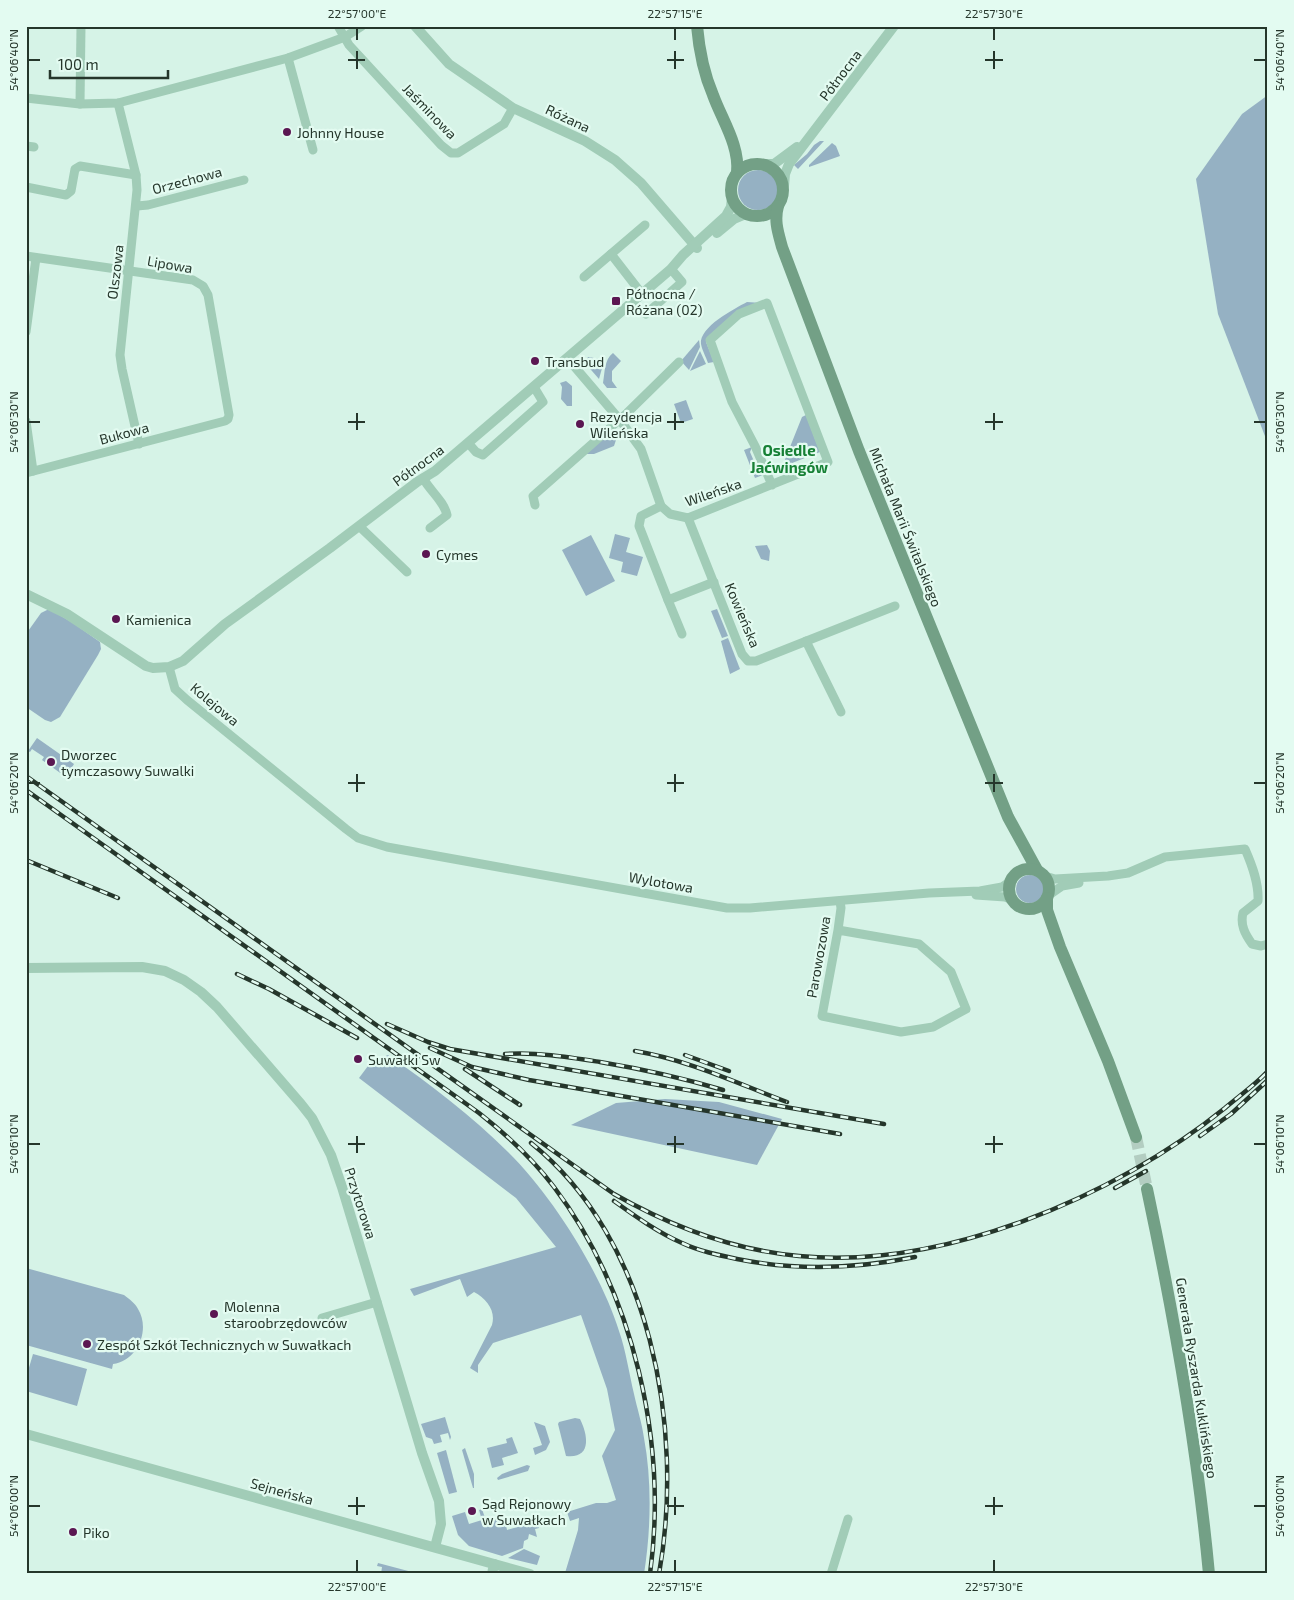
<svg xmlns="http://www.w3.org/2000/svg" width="1294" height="1600" font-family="'Exo 2',sans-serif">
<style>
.green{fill:#95b1c3}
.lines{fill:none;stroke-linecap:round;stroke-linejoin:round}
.secondary-tunnel{stroke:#b3cdc1;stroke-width:12;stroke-dasharray:12 6;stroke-linecap:butt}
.minor{stroke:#a1ccb7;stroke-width:9}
.tertiary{stroke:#a1ccb7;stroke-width:10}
.secondary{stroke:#73a086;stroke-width:12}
.rail-casing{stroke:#25362b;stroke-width:4.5}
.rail{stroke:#e3fbf1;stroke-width:2.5;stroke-dasharray:8;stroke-linecap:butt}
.ticks{fill:none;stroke:#25362b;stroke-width:2}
.poi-dot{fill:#5b1752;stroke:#e3fbf1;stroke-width:2}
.labels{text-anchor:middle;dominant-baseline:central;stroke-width:4.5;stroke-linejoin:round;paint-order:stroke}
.street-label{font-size:14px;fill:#25362b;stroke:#e3fbf1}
.poi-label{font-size:14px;fill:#25362b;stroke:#e3fbf1;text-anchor:start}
.neighbourhood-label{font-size:15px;font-weight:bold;fill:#168035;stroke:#e3fbf1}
.neatline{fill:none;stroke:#25362b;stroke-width:2}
.ticks-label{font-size:12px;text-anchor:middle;fill:#25362b}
</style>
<rect width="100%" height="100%" fill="#d6f3e7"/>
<!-- green -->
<g class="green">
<path d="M1268,95V444L1218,314L1196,179L1242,114Z"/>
<path d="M820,141H824L798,169L794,165L807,154L814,145Z"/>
<path d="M832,143L836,146L840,156L809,167V165Z"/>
<circle cx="758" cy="190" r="20"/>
<path d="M747,302L762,303L714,334L706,342L714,362L708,363C706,357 702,350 701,344C699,327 734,309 747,302Z"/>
<path d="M699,340L700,347L689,370L681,361Z"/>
<path d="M700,351L706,364L690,371Z"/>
<path d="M613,353L621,361L612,371V381L617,388H607L603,383C605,372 604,360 613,353Z"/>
<path d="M588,357L600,359L604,361L599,379L585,363Z"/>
<path d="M566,381L572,386V406H567L561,399L562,387L560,383Z"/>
<path d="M686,400L693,419L681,423L674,404Z"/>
<path d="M806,415L820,452L782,467L802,417Z"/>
<path d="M611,430L617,437L614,446L594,454H585Z"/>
<path d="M752,447L750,452L759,473L763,475L755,478L744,450Z"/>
<path d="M615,534L630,538L626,552L643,557L637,576L621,572L623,562L609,558Z"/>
<path d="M591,535L615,581L586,596L562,550Z"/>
<path d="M767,545L770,551L769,561L761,559L755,546Z"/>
<path d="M49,609L73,623L100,642L101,649L98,655L60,717L51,722L45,720L26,707V634L41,613Z"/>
<path d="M717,609L728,636L722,638L711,611Z"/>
<path d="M728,638L740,669L730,674L721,641Z"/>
<path d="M37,738L74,764L66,777L42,760L44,757L32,749L30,752L28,751Z"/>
<circle cx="1030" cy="889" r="14"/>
<path d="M388,1055C430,1084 472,1116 508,1152C552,1195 601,1273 619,1331C626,1351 629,1373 634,1394C637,1408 642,1423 644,1438C652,1481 651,1530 644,1574L565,1573L578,1530L579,1518L570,1521L567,1512L596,1503H607L616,1500L602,1456L615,1430L607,1389L581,1315L493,1343L478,1365V1373L470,1368L492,1325C496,1311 487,1299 474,1292L467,1297L460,1279L414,1296L410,1289L556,1247L516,1198L359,1078L371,1062Z"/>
<path d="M665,1099L719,1102L782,1119L757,1165L571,1125L616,1103Z"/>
<path d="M26,1268L124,1295C129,1299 135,1303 138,1309C151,1330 137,1361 113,1364L112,1369L26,1345Z"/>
<path d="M33,1354L87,1369L77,1406L26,1391V1378Z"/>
<path d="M445,1417L451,1437L450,1440L448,1433L440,1435L442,1442L434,1444L432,1439L426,1437L421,1424Z"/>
<path d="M575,1418L580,1419C588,1435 592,1459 566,1456L558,1424L559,1422Z"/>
<path d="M534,1422L545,1426L550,1442L546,1450L535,1455L533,1448L542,1445Z"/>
<path d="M512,1437L518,1453L502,1458L504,1465L492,1468L487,1448L507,1443L506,1439Z"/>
<path d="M465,1448L474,1474V1488H473L462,1450Z"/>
<path d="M446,1450L457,1492L449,1494L437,1453Z"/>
<path d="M527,1465L530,1466L528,1471L498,1480L497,1478L502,1474Z"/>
<path d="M482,1509L486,1521L506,1516L507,1519L505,1520L507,1530L537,1521L539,1528L535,1529L537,1537L529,1534L528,1539L524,1541L523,1548L502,1556L469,1546L458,1535L452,1516L465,1512L469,1524L482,1520L479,1510Z"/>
<path d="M524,1549L540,1556L537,1565L508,1558Z"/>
<path d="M378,1563L412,1572V1574H381L382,1567L377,1566Z"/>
</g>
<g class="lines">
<!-- secondary-tunnel -->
<path class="secondary-tunnel" d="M1136,1137L1147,1189"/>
<!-- minor -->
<g class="minor">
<path d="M338,26L349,45L441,145L451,153H458L504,124L513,108"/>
<path d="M288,58L313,150"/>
<path d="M26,98L80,104L118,103L288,58L345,37L362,26"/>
<path d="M118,103L136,175L137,190L120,355L122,369L139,444"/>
<path d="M80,104L81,26"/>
<path d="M26,146L34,147"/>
<path d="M26,187L66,195L71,191L75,169L80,166L136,175"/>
<path d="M137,206L148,205L244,180"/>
<path d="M611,254L642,294"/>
<path d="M26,256L193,280L203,286L208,295L229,415L228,419L225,421L26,473"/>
<path d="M584,277L645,225"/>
<path d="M631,303L646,314L682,282L671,269"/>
<path d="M26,332L36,258"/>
<path d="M568,359L620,420L641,449L661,506L670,514L688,518L828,462L767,303L739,314L710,340L732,402L755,446L772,485"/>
<path d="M26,421L33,471"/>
<path d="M469,444L476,452L483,455L543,402L534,387"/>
<path d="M423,478C430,491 444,501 447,515L430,528"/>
<path d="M535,505L533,496L627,413L679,362"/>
<path d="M661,506L641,516L639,526L668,600"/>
<path d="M688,518L742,654L748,661H756L895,606"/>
<path d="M359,526L407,572"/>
<path d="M682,634L668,600L714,582"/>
<path d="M806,641L841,712"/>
<path d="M169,667L175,689L187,700L346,829L358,838L387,847L727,908H750L929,893L980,891L1002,887L1011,881"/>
<path d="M1045,876L1055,879L1108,876L1128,873L1165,857L1245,849C1252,865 1259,883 1258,901L1243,913C1240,925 1245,934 1252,944L1261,946L1268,944"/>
<path d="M976,895L1005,897L1013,900"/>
<path d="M1049,895L1062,886L1079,883"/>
<path d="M838,930L919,944L951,972L966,1009L933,1027L901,1032L822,1016L838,930L841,908L840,901"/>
<path d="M322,1318L377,1302"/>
<path d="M831,1574L848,1519"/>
</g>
<!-- tertiary -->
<g class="tertiary">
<path d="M415,26L449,64L513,108L585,141L615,160L641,183L697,248"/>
<path d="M764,164H774L797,147"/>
<path d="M784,186L785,174L789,164L894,26"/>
<path d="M717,233L734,219L746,214"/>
<path d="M26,594L67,614L146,666L153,668L169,667L183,661L225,624L330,548L417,482L435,471L671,269L683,255L726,216L731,207L732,197"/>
<path d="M26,968L142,967L165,971L184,980L201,992L217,1007L301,1104L312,1118L331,1155L342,1187L422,1453L439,1501L441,1524L435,1547"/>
<path d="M26,1434L530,1574"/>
<path d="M492,1574L494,1564"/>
</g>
<!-- secondary -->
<g class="secondary">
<path d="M697,26C699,49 704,74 713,95C722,120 740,146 737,173"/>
<circle cx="757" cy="190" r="26"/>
<path d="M778,206C774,221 778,232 782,247L859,451L1008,817L1037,870"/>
<circle cx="1029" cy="889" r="20"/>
<path d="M1047,898V910L1060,947L1108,1061L1136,1137"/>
<path d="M1147,1189C1174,1316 1197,1444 1209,1574"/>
</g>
<!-- rail casing -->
<g class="rail-casing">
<g id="rail">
<path d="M26,776L614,1194C672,1227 733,1250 799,1256C942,1270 1115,1197 1225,1108C1239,1096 1255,1085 1268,1071"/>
<path d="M26,790L479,1113C507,1135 533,1159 554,1187C634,1293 668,1443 650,1574"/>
<path d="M26,860L118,898"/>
<path d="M237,974L269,989L357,1038"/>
<path d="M387,1024L428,1042L450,1049L884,1124"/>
<path d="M430,1048L472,1067L529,1080L840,1134"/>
<path d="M635,1051C689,1060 736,1083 787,1102"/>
<path d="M505,1054C538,1052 568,1057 600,1062C642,1069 683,1078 723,1090"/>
<path d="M685,1055L729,1071"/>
<path d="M465,1069L520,1105"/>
<path d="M1200,1136L1231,1114L1268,1080"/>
<path d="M531,1143C651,1239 685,1429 659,1574"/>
<path d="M1115,1188L1146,1171"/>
<path d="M614,1201C635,1216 657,1232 682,1243C699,1251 718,1255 737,1259C797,1271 855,1269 915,1257"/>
</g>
</g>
<!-- rail -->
<use href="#rail" class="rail"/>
</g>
<!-- ticks -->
<path class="ticks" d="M357,28V40M675,28V40M994,28V40M357,51V69M675,51V69M994,51V69M28,60H40M348,60H365M667,60H684M985,60H1003M1254,60H1266M357,413V430M675,413V430M994,413V430M28,422H40M348,422H365M667,422H684M985,422H1003M1254,422H1266M357,774V792M675,774V792M994,774V792M28,783H40M348,783H365M667,783H684M985,783H1003M1254,783H1266M357,1136V1153M675,1136V1153M994,1136V1153M28,1144H40M348,1144H365M667,1144H684M985,1144H1003M1254,1144H1266M357,1497V1515M675,1497V1515M994,1497V1515M28,1506H40M348,1506H365M667,1506H684M985,1506H1003M1254,1506H1266M357,1560V1572M675,1560V1572M994,1560V1572"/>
<!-- markers -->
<g class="poi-dot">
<circle cx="287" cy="132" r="5"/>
<rect x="611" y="296" width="10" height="10" rx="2.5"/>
<circle cx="535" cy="361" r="5"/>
<circle cx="580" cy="424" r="5"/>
<circle cx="426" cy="554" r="5"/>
<circle cx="116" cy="619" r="5"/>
<circle cx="51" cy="762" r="5"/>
<circle cx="358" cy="1059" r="5"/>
<circle cx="214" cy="1314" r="5"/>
<circle cx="87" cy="1344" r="5"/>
<circle cx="472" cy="1511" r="5"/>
<circle cx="73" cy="1532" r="5"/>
</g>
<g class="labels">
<!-- street labels -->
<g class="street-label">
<text transform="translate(840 75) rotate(-53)">Północna</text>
<text transform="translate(430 111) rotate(46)">Jaśminowa</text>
<text transform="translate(568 118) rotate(25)">Różana</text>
<text transform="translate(187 180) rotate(-15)">Orzechowa</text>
<text transform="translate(170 264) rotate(10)">Lipowa</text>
<text transform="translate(115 272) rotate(-83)">Olszowa</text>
<text transform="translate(124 433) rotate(-15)">Bukowa</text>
<text transform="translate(418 465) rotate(-36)">Północna</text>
<text transform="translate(713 492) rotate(-19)">Wileńska</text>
<text transform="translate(906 527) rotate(68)">Michała Marii Świtalskiego</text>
<text transform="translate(743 615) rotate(67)">Kowieńska</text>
<text transform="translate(215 704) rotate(40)">Kolejowa</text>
<text transform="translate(661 882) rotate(10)">Wylotowa</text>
<text transform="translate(818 957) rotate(-80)">Parowozowa</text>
<text transform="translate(361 1203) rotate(72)">Przytorowa</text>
<text transform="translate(1197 1378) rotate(81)">Generała Ryszarda Kuklińskiego</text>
<text transform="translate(282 1491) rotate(16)">Sejneńska</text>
</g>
<!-- poi labels -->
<g class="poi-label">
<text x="297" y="132">Johnny House</text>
<text x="626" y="293">Północna /<tspan x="626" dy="16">Różana (02)</tspan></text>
<text x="545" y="361">Transbud</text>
<text x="590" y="416">Rezydencja<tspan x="590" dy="16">Wileńska</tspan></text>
<text x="436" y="554">Cymes</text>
<text x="126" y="619">Kamienica</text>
<text x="61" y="754">Dworzec<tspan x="61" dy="16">tymczasowy Suwalki</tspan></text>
<text x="368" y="1059">Suwałki Sw</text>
<text x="224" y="1306">Molenna<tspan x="224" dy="16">staroobrzędowców</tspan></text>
<text x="97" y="1344">Zespół Szkół Technicznych w Suwałkach</text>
<text x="482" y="1503">Sąd Rejonowy<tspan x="482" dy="16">w Suwałkach</tspan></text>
<text x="83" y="1532">Piko</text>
</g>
<!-- neighbourhood labels -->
<g class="neighbourhood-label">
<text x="789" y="450">Osiedle<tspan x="789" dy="17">Jaćwingów</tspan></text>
</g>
</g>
<!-- border -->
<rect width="1294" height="1600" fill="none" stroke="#e3fbf1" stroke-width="55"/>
<!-- scale -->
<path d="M50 70v8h118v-8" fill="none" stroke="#25362b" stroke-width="2.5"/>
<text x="58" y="70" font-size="15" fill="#25362b" stroke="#e3fbf1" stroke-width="4" paint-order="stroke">100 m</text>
<rect x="28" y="28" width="1238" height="1544" class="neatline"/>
<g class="ticks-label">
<text x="357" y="18">22°57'00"E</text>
<text x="675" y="18">22°57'15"E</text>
<text x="994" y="18">22°57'30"E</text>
<text transform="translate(14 60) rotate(-90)" y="4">54°06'40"N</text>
<text transform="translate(1280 60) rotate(-90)" y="4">54°06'40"N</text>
<text transform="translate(14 422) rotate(-90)" y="4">54°06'30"N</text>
<text transform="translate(1280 422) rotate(-90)" y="4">54°06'30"N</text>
<text transform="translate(14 783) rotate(-90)" y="4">54°06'20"N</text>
<text transform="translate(1280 783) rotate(-90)" y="4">54°06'20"N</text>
<text transform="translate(14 1144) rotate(-90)" y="4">54°06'10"N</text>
<text transform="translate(1280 1144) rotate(-90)" y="4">54°06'10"N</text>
<text transform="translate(14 1506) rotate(-90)" y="4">54°06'00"N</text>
<text transform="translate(1280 1506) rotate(-90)" y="4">54°06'00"N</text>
<text x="357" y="1591">22°57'00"E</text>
<text x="675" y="1591">22°57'15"E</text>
<text x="994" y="1591">22°57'30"E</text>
</g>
</svg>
